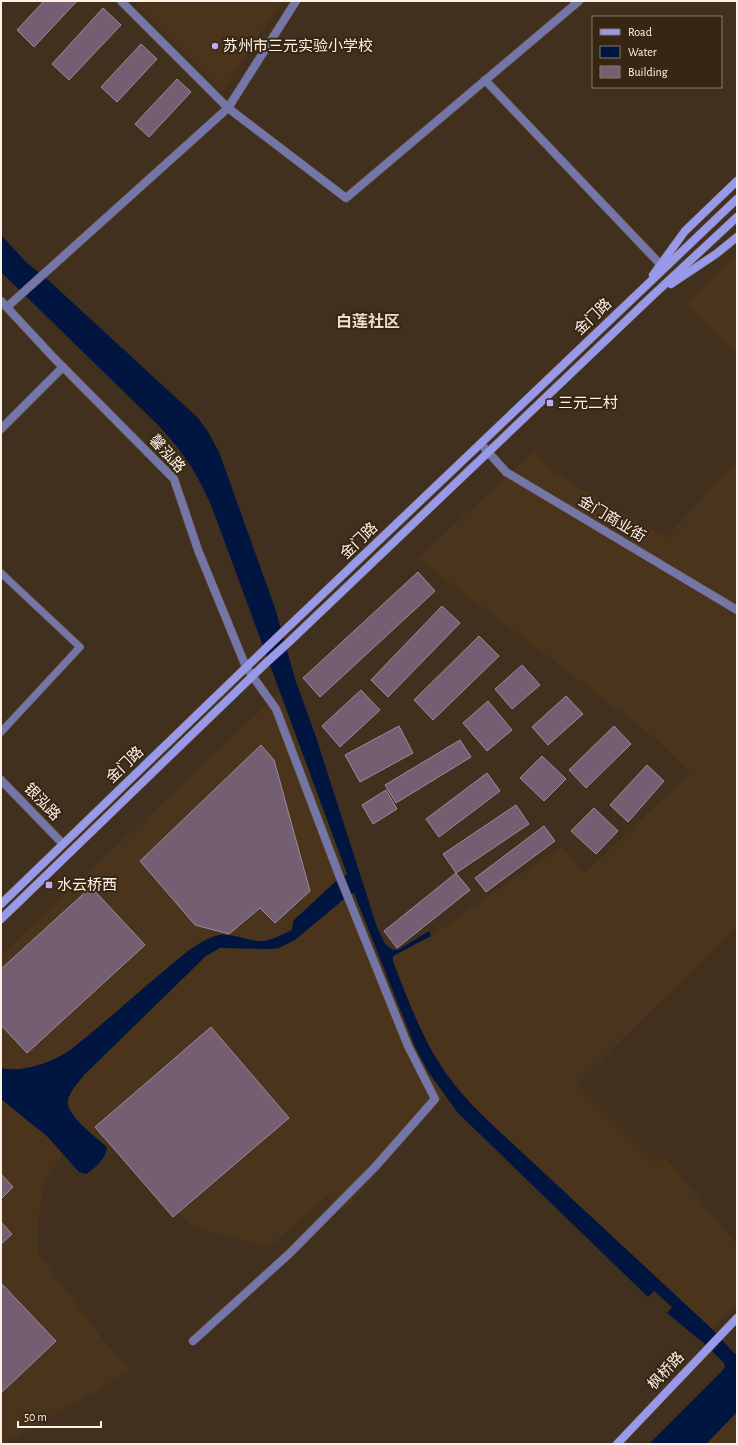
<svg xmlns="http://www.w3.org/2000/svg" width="738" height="1445" font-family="'Alegreya Sans','Noto Sans SC',sans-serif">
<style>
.built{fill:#4b341c}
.water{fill:#001540}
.building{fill:#735e72;stroke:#9f8a9e}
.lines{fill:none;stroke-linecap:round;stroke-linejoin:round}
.service-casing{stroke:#604f3e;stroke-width:8}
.minor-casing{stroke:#604f3e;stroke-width:9}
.tertiary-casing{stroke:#604f3e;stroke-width:9}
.secondary-casing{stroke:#604f3e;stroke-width:9}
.path{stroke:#7f6f5f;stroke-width:2;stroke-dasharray:1 3;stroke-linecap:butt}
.service{stroke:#7476a7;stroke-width:7}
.minor{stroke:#7476a7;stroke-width:8}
.tertiary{stroke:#7476a7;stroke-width:8}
.secondary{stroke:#989ae9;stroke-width:8}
.poi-dot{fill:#bcaaf5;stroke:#372614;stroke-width:1.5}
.labels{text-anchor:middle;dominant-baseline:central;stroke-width:4;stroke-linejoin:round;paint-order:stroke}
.poi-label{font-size:15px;fill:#fef2e7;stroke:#372614;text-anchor:start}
.street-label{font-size:15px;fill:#fef2e7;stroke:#372614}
.neighbourhood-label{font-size:16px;font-weight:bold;fill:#f1dbc4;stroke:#372614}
</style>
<rect width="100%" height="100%" fill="#42301e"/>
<!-- built -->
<g class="built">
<path d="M133,1H282L222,91Z"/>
<path d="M737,255V355L687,305Z"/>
<path d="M534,451L552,471L666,538L737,460V927L576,1084L655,1163L664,1156L737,1245V1304L712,1329L473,1106L443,1069L430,1048L410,1005L393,961V957L395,955L431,936L562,846L584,874L690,773L654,737L418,558Z"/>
<path d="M280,692L368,929L407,1030L416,1049L445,1095L343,1211L327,1196L269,1247L190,1226L119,1145L107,1147L89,1132L63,1154L53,1168L45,1183L42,1194L38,1224L37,1252L104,1341L131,1371L3,1444H1V1099L55,1144L1,1070V955Z"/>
<path d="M737,1412V1444H706Z"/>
</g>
<!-- water -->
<path class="water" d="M1,235L26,262L48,280L197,417L207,430L219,452L275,608L296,682L315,734L377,927L385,944L393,950H398L429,931L431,936L395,955L393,957V961C407,998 421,1036 443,1069C455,1087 470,1103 485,1118L712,1329L734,1353L737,1355V1412L706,1444H649L723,1370L725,1367L724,1363L707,1346L667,1313L672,1307L654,1291L648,1297L458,1113L429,1073L416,1049L354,893L344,899L295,940L279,948L271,949L220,948L206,956L83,1076C78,1083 70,1091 68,1100C65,1115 97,1138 107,1147C106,1159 95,1168 86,1174L79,1172L48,1137L1,1099V1068C23,1073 50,1063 69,1051C98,1028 125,1004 153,980C172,965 190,946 212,937C227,931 243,939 257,941C270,942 281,935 292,930L293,921L335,882L347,874L211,505C196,471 183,452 158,425L1,272Z"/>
<!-- building -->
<g class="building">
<path d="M44,1H77L34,47L17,30Z"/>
<path d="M103,8L121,25L69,80L52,64Z"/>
<path d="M141,44L157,59L117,102L101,87Z"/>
<path d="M177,79L191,92L149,137L135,124Z"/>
<path d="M418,572L435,591L320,697L303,678Z"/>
<path d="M442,606L460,623L388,697L371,680Z"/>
<path d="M479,636L499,656L433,720L414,700Z"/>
<path d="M522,665L540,685L512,709L495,689Z"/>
<path d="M361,690L380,710L340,747L322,726Z"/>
<path d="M566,696L583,714L548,745L532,727Z"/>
<path d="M488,701L512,730L487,751L463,723Z"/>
<path d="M399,726L413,753L360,782L345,755Z"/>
<path d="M614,726L631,744L586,788L569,770Z"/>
<path d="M460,740L471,757L396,803L385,785Z"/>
<path d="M261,745L274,760L310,891L275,923L260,908L229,934L195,925L140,861Z"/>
<path d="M542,756L566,779L544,801L520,778Z"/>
<path d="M647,765L664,781L628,822L610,805Z"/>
<path d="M487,773L500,791L439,837L426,819Z"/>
<path d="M386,790L397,809L373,824L362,805Z"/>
<path d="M516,805L529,824L456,873L443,854Z"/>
<path d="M594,808L618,831L596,854L571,831Z"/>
<path d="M544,826L555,841L486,892L475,878Z"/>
<path d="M456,873L470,890L397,948L384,931Z"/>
<path d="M91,887L145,945L27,1053L1,1025V969Z"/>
<path d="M211,1027L289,1118L173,1217L95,1127Z"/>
<path d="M1,1174L13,1187L1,1199Z"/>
<path d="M1,1222L12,1234L1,1244Z"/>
<path d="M1,1283L56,1341L1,1393Z"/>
</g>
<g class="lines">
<!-- service casing -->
<g class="service-casing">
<path id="service" d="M1,573L80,647L1,732"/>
</g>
<!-- minor casing -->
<g class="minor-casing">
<g id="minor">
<path d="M121,1L228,108L346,198L579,1"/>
<path d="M485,80L660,264"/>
<path d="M7,307L228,108L296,1"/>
<path d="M1,429L63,367"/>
<path d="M481,444L506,472L737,610"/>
<path d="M1,780L63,844"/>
<path d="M193,1341L290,1253L375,1167L435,1099L408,1046L339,875L276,709L246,667"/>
</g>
</g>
<!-- tertiary casing -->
<g class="tertiary-casing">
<path id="tertiary" d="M1,301L53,357L174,479L198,550L246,667"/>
</g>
<!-- secondary casing -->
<g class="secondary-casing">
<g id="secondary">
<path d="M653,275L685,231L737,181"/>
<path d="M671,284L716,254L737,237"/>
<path d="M1,904L264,650L737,199"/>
<path d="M1,919L267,662L289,642L650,298L737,217"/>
<path d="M617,1444L737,1318"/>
</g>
</g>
<!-- path -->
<path class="path" d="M734,1444L737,1441"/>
<!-- service -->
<use href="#service" class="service"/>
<!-- minor -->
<use href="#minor" class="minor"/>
<!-- tertiary -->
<use href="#tertiary" class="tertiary"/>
<!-- secondary -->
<use href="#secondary" class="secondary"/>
</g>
<!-- markers -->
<g class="poi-dot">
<circle cx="215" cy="46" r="4"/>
<rect x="546" y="399" width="8" height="8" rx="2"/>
<rect x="45" y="881" width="8" height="8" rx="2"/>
</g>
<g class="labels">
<!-- poi labels -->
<g class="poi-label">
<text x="223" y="46">苏州市三元实验小学校</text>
<text x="558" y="403">三元二村</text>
<text x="57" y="885">水云桥西</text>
</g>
<!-- street labels -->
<g class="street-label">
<text transform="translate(593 317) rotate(-44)">金门路</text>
<text transform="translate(167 454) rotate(48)">馨泓路</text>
<text transform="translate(612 519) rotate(31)">金门商业街</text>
<text transform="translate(359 541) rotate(-44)">金门路</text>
<text transform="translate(125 765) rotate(-44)">金门路</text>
<text transform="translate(42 802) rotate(46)">银泓路</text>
<text transform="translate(666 1371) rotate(-47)">枫桥路</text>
</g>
<!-- neighbourhood labels -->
<g class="neighbourhood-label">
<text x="368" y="322">白莲社区</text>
</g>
</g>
<!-- border -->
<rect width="738" height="1445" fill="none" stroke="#fef2e7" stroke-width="4"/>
<!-- legend -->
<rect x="592" y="16" width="130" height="72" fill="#372614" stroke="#877868"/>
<rect x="600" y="29" width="20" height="6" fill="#989ae9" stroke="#877868"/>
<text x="628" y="36" font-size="12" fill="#fef2e7">Road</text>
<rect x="600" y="46" width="20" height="12" fill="#001540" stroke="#877868"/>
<text x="628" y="56" font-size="12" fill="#fef2e7">Water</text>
<rect x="600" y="66" width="20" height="12" fill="#735e72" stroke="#877868"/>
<text x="628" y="76" font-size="12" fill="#fef2e7">Building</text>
<!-- scale -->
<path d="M18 1421v6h83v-6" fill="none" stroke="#fef2e7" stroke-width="2"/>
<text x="24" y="1421" font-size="12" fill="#fef2e7" stroke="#372614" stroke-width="3" paint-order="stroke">50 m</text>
</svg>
